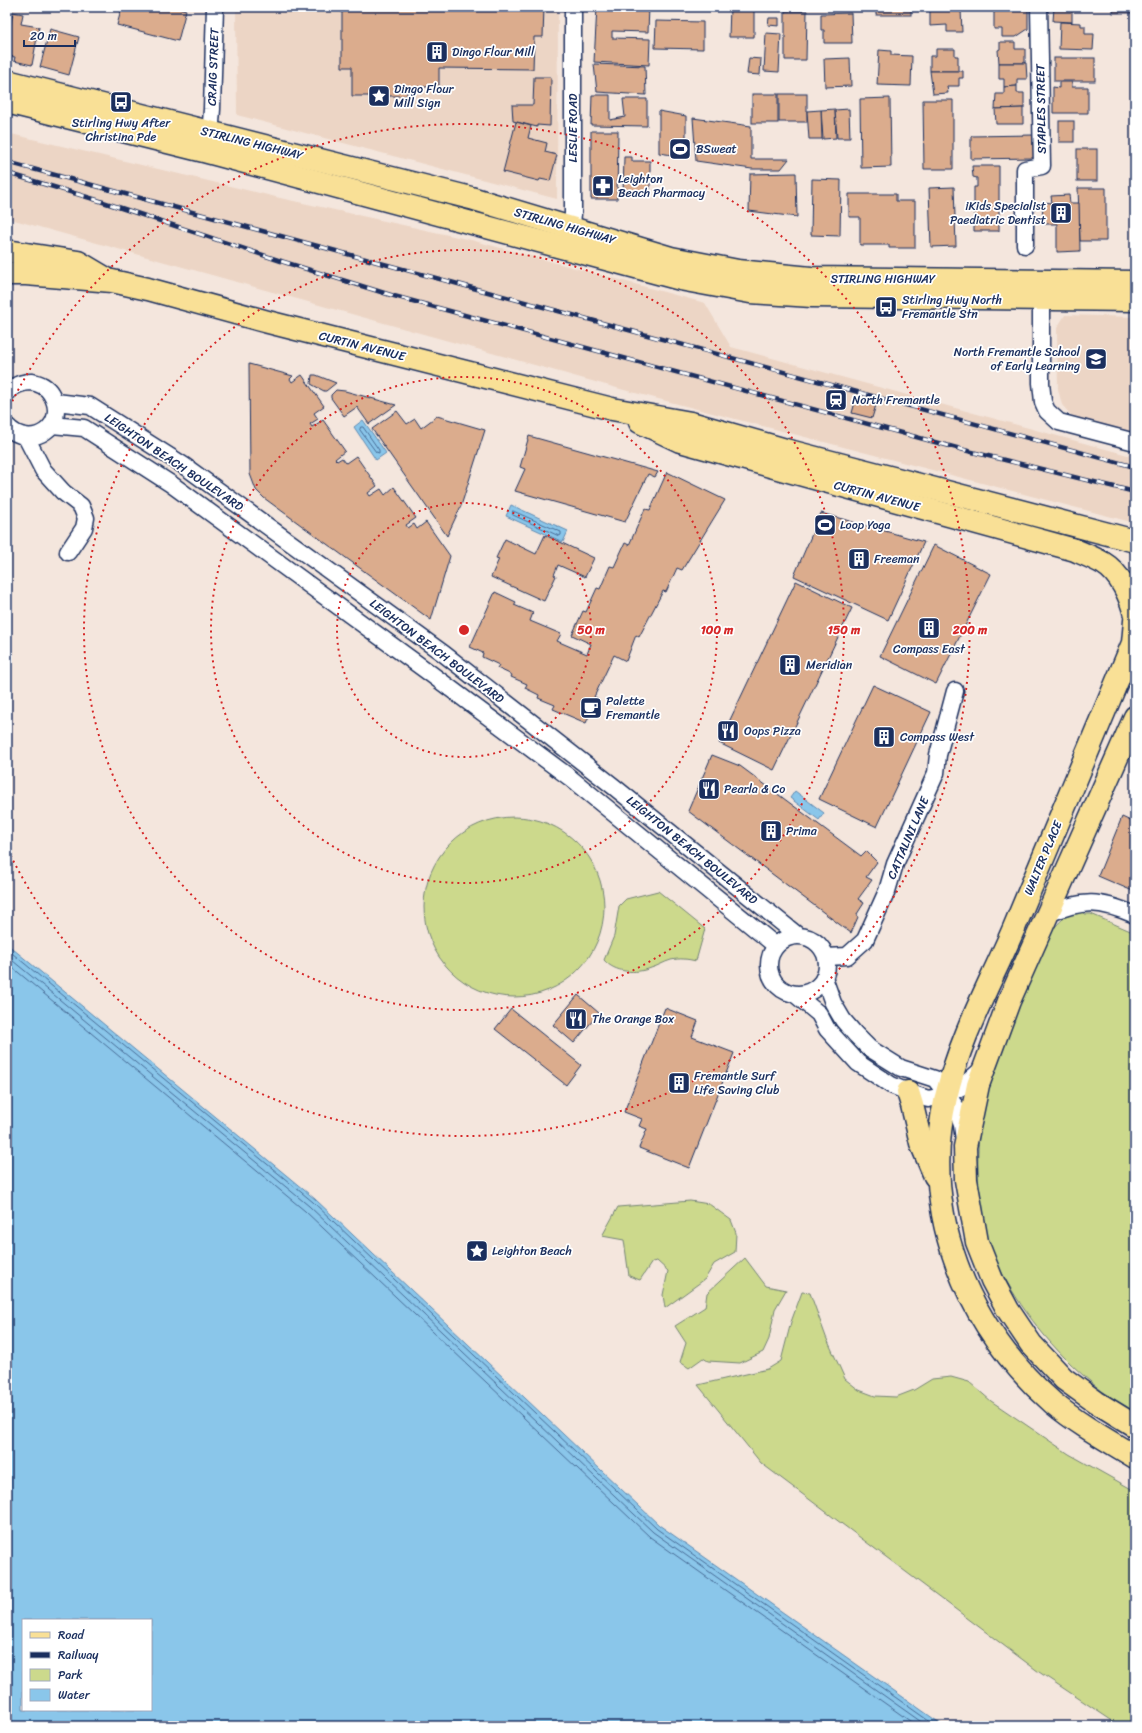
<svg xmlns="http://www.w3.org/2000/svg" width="1142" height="1733" font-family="Sriracha,sans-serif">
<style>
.built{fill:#ecd5c5}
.green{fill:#ccd98c;stroke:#748475}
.water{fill:#8ac6ea;stroke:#5e8ab2;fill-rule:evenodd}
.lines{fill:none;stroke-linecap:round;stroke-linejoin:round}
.shore{stroke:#476b96;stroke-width:1}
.building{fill:#dbac8d;stroke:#1b2f5e}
.street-casing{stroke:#1b2f5e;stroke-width:19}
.primary-casing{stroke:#1b2f5e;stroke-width:25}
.highway-casing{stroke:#1b2f5e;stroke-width:25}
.street{stroke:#fff;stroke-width:16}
.primary{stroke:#f9e096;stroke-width:22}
.highway{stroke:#f9e096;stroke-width:22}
.rail-casing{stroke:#1b2f5e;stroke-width:4.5}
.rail{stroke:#fff;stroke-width:3;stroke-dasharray:9;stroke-linecap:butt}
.ring{fill:none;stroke:#d62828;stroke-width:2;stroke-dasharray:2 4}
.labels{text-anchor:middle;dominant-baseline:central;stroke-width:3.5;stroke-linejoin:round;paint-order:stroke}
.poi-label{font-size:12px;fill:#1b2f5e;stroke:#fff;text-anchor:start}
.street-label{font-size:12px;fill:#1b2f5e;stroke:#fff}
.centre{fill:#d62828;stroke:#fff;stroke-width:2}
.ring-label{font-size:12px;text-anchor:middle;font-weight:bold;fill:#d62828;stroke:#fff;stroke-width:3.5;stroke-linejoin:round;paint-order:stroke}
</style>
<rect width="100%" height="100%" fill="#f4e6dd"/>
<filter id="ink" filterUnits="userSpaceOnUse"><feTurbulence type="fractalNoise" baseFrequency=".025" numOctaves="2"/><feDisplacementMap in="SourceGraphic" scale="8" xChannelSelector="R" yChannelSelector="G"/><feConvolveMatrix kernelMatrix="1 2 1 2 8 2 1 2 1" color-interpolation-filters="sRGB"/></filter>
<g filter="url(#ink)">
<!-- built -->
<g class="built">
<path d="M236,7H558L557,199L237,115Z"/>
<path d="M7,133L280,198L471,240L705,303L731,347L1135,457V523L624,390L7,218Z"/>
<path d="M1065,315L1135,317V434L1072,416L1062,405L1058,389L1057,328Z"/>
</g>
<!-- green -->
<g class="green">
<circle cx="514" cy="907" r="90"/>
<path d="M658,891L705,929L696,961C688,959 680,958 671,960C664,962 658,966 651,968C636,974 615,973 604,960L614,936L619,906L626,899Z"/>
<path d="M1083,909L1084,914H1091L1135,933V1412C1124,1405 1112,1399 1102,1391C1061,1359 1025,1317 1001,1271C978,1228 973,1162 982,1114C986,1091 994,1069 1002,1047C1016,1007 1034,966 1054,928C1063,918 1070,912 1083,909Z"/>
<path d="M690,1201L709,1204L731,1220L736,1233L735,1252L714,1264L705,1279L665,1308L663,1295L668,1271L657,1261L652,1262L640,1280L629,1276L624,1240L602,1236L618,1207Z"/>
<path d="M745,1258L766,1286L786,1290L775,1309L769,1339L763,1352L740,1363L708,1361L703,1358L689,1368L680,1362L686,1343L675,1326L705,1307L707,1293Z"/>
<path d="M802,1292L810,1293L826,1337L845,1379L859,1390L875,1396L896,1397L914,1390L932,1379L951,1377L969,1382L991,1401L1069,1454L1135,1491V1726H1120L1039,1672L761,1463L698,1385L768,1369L781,1361L791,1322Z"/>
</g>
<!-- water -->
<g class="water">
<path d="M363,420L386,453L376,460L354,427Z"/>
<path d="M511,505L568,531L563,542L506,516Z"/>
<path d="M795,791L824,813L819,820L790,798Z"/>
<path d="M7,944L315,1199L659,1525L944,1726H7ZM23,1620H151V1710H23Z"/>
</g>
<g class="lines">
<!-- shore -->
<g class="shore">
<path d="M361,427H363L379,450V453L376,452L360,430Z"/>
<path d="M513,511L561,532V535L559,536L513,515Z"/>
<path d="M7,949L313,1202L657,1529L936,1726"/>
<path d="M7,956L309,1206L653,1532L927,1726"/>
<path d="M7,963L305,1211L650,1537L917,1726"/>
</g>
</g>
<!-- building -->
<g class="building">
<path d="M122,7H174L186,10L178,41L117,25Z"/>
<path d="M342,7H544L543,37H534L533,69L439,68V87H407V96H352V67H342Z"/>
<path d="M597,7H649L648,32L612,31V38L650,39L649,65L594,62Z"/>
<path d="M730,7H754V37H729Z"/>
<rect x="876" y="7" width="35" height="8"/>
<rect x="930" y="7" width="29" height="3"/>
<path d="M1028,7V29L1016,37H1002V29H994V8Z"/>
<path d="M1054,7H1072V22L1053,21Z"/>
<rect x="1113" y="7" width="22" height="6"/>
<path d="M930,10H961L962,32H947V25L930,26Z"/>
<path d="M785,11H807L806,60H785Z"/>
<path d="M13,12L23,14L21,24L39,27L32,65L14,61L15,57L7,56V43Z"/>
<path d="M851,13L852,43H824V30H821V14Z"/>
<path d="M769,18H779V26L768,25Z"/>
<path d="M656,21L703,22V49L655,48Z"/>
<path d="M1060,22L1081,23V26H1085V34H1094L1093,50L1059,49Z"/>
<path d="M50,29L79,37L69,75L40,67Z"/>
<path d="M766,33L781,34L779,72L764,71Z"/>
<path d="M1000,42H1015V49H1025V63H999L998,50L1000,49Z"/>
<path d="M936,49H955V56H958V71H930V56H936Z"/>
<path d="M879,50L891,51V55L912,56L911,86L877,85Z"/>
<path d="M749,58L761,59L760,75L747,74Z"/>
<path d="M850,58L851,86L825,87L824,59Z"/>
<rect x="1054" y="58" width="41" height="23"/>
<path d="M999,63H1026L1027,79H1017V86L1004,87V79H999Z"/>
<path d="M594,64L645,66L646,95L597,92Z"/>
<path d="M930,71H963V78H959V86H947L948,93L933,94Z"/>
<path d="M534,77H551L550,126L537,125V127L513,121L512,105H533Z"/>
<path d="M1059,82H1072V87H1088V113H1053V87L1059,88Z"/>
<path d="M1017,86V93H1024V108L995,109L996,94H1004V87Z"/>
<rect x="752" y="94" width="26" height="29"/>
<rect x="779" y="94" width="28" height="28"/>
<path d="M592,95H610V120L625,117L623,99H647V126L591,125Z"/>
<path d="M890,98L891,167L861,168L860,99Z"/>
<path d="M923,100H953V169H924Z"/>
<path d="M1023,108V124H996L995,109Z"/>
<path d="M835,109L836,138L823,139L821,110Z"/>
<path d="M849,109L850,138H837L835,110Z"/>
<path d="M821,110L822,139H809L807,111Z"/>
<path d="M659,111L686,116V157L659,153Z"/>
<path d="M693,118L751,126V159H789L781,169H752L696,161Z"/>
<rect x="1059" y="121" width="15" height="21"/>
<path d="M516,122L531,126L528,138L547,143L545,152L557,155L550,181L540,179L539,181L503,172Z"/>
<path d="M591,131H618L617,199H591Z"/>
<path d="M1034,135V158L971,159V136Z"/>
<rect x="1077" y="149" width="20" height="32"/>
<path d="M624,157H632V161H650V194H623Z"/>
<path d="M972,166H999V231H974V187H977V178L973,177Z"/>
<path d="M796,173L797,217L749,211L750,174Z"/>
<path d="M812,179L841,180L840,236L811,235Z"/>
<path d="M954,187L956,246L931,247L929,188Z"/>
<path d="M1078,188H1106V241H1080Z"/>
<path d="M849,194H896V201H915V248H889V245H860V217H849Z"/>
<path d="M1069,195L1070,203H1079L1080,251L1057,252V224H1042L1043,202L1052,203L1051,196Z"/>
<path d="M249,364L293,376L290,379L292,382L302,375L324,406L314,413L318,419L310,424L312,427L323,420L345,451L335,459L337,461L342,458L346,463L356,456L377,486L368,493L370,496L381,489L385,495L394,487L416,518L406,525L408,528L414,524L417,529L426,522L450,556L431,620L264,498L256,490L250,474Z"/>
<path d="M312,375H316L336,383L326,391H324L311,384Z"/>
<path d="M336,390L345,391L396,405L369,424L357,407L344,416L331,398V395Z"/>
<path d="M856,399L876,405L872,418L852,413Z"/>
<path d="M397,411L407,424L415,419L421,428L437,416L485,430L461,506L447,536L372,429Z"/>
<path d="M529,436L658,472L655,477L648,474L625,522L515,491L525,469L520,467Z"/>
<path d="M667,472L725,500L682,570L677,568L666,592L663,591L639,637L636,635L626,661L614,655L594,697L597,698L586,723L553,709L555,705L538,698L539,695L525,688L527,684L511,677L512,675L497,668L499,665L482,657L483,653L470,647L495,592L516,602L514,605L533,613L530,621L561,634L557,641L587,654L591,644L572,635L583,611L586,612L597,588L600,589L610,566L614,567L625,543L629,545L645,509L650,510Z"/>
<path d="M821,513L924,542L888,620L794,576Z"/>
<path d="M545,535L594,558L585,577L558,565L554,575L556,576L544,601L491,577L499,559L496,558L505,539L536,554Z"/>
<path d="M934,545L991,574L936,684L880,656Z"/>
<path d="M796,581L852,608L774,770L719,743Z"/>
<path d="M873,685L931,712L877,827L819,799Z"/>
<path d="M712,755L740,766L861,856L866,851L877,862L866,877L872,880L858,899L864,903L857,914L858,917L851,933L688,811Z"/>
<path d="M1122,817L1135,823V892L1098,876Z"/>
<path d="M578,995L599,1013L574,1043L553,1025Z"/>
<path d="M665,1008L698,1021L692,1037L734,1053L689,1168L639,1148L647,1129L639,1126L642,1119L624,1112Z"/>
<path d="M511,1009L581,1065L566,1085L495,1029Z"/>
</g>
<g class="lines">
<!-- street casing -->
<g class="street-casing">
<g id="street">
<path d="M206,142L211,123L212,109L215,7"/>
<path d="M571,239L573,213V7"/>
<path d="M1025,245V169L1042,166L1039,7"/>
<path d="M1041,288V383L1043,402L1047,411L1059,422L1135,442"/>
<path d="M7,393C12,386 22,382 31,382C39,383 47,387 51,394C70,425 31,452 7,426"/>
<path d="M56,402L90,406L183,465L444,654L613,786L797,935"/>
<path d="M52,425L84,428L171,484L431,674L569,777L775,945"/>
<path d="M26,437L43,470L63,492L81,506L86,518L84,528L68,552"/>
<path d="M1048,914C1083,899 1100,900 1135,915"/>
<circle cx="798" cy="965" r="29"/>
<path d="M826,957L847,956L865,940L887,891L895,864L936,773L938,755L955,691"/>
<path d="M824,978L833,1003L843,1020L855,1034L869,1048L901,1068L935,1079L956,1107L962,1125L964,1140"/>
<path d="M796,995L819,1014L827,1029L858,1063L891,1085L908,1092L928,1099L947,1095L963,1086L982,1069"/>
</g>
</g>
<!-- primary casing -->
<g class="primary-casing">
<g id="primary">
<path d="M7,251L78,262L105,278"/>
<path d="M7,274H26L112,281L148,289L268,322L612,409L691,423L793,452L1135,541"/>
<path d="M640,422L680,441L1075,550C1084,554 1094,558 1103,563C1120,573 1131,597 1135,615"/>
<path d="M1135,621L1133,643C1093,738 1054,833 1014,928C990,984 960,1037 946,1097C919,1212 966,1326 1053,1403C1078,1424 1107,1440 1135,1457"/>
<path d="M1135,717L1009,1001L978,1085L965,1147L966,1180L977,1242L992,1280L1008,1310L1031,1344L1064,1379L1096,1402L1135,1426"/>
<path d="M908,1092L912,1105L921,1143L935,1176"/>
</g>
</g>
<!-- highway casing -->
<g class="highway-casing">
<g id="highway">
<path d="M7,81L471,198L671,258L738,271L811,278L1135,282"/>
<path d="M7,102L204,151L680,279L750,292L812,296L1135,300"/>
</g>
</g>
<!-- street -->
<use href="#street" class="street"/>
<!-- primary -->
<use href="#primary" class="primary"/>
<!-- highway -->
<use href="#highway" class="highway"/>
<!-- rail casing -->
<g class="rail-casing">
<g id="rail">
<path d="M7,162L1135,467"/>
<path d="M7,173L97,200L284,262L394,296L968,451L1135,492"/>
</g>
</g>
<!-- rail -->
<use href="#rail" class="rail"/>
</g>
</g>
<!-- distance rings -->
<g class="ring">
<circle cx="464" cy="630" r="127"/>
<circle cx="464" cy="630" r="253"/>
<circle cx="464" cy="630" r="380"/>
<path d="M7 412A506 506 0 1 1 7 848"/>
</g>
<!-- icons -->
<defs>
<g id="building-square" transform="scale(1.15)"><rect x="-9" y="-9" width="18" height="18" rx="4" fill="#1b2f5e" stroke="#fff"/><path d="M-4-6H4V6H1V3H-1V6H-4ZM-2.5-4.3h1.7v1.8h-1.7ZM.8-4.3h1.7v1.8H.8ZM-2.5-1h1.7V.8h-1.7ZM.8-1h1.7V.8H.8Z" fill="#fff"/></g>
<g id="sight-square" transform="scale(1.15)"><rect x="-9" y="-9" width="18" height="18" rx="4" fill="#1b2f5e" stroke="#fff"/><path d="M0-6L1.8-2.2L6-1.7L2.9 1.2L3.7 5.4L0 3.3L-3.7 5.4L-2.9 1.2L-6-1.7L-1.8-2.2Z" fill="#fff"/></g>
<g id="bus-square" transform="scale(1.15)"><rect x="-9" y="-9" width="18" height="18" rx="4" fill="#1b2f5e" stroke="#fff"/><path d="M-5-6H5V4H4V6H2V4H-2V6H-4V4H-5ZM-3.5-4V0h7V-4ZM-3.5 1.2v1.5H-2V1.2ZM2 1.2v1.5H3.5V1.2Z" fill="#fff"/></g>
<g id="stadium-square" transform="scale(1.15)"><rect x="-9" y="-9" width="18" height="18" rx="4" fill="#1b2f5e" stroke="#fff"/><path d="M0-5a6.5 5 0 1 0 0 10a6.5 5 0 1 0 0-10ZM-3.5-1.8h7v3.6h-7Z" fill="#fff"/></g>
<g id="pharmacy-square" transform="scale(1.15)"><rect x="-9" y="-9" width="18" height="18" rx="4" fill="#1b2f5e" stroke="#fff"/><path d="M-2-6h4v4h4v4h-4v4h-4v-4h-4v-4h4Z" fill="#fff"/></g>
<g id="school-square" transform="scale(1.15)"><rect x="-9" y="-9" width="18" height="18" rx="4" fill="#1b2f5e" stroke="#fff"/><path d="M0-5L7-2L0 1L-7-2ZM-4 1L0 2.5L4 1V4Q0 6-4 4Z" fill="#fff"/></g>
<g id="station-square" transform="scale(1.15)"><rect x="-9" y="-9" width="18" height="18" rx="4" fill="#1b2f5e" stroke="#fff"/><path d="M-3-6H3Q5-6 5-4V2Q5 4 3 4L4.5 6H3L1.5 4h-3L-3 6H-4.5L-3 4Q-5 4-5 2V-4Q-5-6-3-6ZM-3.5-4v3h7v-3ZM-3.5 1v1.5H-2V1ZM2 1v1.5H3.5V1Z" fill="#fff"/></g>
<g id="cafe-square" transform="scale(1.15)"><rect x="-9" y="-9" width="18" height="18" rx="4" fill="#1b2f5e" stroke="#fff"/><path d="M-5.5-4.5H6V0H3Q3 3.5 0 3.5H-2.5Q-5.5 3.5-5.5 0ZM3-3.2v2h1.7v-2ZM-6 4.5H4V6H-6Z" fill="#fff"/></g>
<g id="restaurant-square" transform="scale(1.15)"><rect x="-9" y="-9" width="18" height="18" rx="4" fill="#1b2f5e" stroke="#fff"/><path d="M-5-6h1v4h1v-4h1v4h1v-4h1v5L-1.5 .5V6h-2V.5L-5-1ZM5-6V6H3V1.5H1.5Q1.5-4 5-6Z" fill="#fff"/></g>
</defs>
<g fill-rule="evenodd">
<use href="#building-square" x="437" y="52"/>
<use href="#sight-square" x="379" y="96"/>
<use href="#bus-square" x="121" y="102"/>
<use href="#stadium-square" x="680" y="149"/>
<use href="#pharmacy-square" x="603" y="186"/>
<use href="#building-square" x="1061" y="213"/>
<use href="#bus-square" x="886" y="307"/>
<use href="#school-square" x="1096" y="359"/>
<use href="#station-square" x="836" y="400"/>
<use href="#stadium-square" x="825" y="525"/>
<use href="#building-square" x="859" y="559"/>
<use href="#building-square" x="929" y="628"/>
<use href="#building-square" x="790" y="665"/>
<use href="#cafe-square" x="591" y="708"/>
<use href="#restaurant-square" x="728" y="731"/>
<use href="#building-square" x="884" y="737"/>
<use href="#restaurant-square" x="709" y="789"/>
<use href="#building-square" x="771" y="831"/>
<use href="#restaurant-square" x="576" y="1019"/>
<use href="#building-square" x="679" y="1083"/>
<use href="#sight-square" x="477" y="1251"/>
</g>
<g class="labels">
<!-- poi labels -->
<g class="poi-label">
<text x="452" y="52">Dingo Flour Mill</text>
<text x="394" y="89">Dingo Flour<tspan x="394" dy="14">Mill Sign</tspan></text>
<text x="121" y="123" text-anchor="middle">Stirling Hwy After<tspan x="121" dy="14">Christina Pde</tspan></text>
<text x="696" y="149">BSweat</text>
<text x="618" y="179">Leighton<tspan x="618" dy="14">Beach Pharmacy</tspan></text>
<text x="1046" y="206" text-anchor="end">iKids Specialist<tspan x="1046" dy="14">Paediatric Dentist</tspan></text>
<text x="902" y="300">Stirling Hwy North<tspan x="902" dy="14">Fremantle Stn</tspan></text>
<text x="1080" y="352" text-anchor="end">North Fremantle School<tspan x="1080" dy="14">of Early Learning</tspan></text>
<text x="852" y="400">North Fremantle</text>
<text x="840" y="525">Loop Yoga</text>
<text x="874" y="559">Freeman</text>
<text x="929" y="649" text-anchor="middle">Compass East</text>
<text x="806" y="665">Meridian</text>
<text x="606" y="701">Palette<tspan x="606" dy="14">Fremantle</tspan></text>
<text x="744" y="731">Oops Pizza</text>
<text x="900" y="737">Compass West</text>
<text x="724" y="789">Pearla &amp; Co</text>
<text x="786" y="831">Prima</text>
<text x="592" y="1019">The Orange Box</text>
<text x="694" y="1076">Fremantle Surf<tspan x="694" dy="14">Life Saving Club</tspan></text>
<text x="492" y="1251">Leighton Beach</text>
</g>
<!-- street labels -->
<g class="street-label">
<text transform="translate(213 67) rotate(-88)">CRAIG STREET</text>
<text transform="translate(1041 109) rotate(-91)">STAPLES STREET</text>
<text transform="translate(573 128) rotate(-90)">LESLIE ROAD</text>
<text transform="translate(252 143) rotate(14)">STIRLING HIGHWAY</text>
<text transform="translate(565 226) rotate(16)">STIRLING HIGHWAY</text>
<text x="883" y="279">STIRLING HIGHWAY</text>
<text transform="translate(362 346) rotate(14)">CURTIN AVENUE</text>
<text transform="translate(174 462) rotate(34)">LEIGHTON BEACH BOULEVARD</text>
<text transform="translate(877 496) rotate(15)">CURTIN AVENUE</text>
<text transform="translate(437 651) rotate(37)">LEIGHTON BEACH BOULEVARD</text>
<text transform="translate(908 838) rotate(-67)">CATTALINI LANE</text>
<text transform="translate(692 850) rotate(39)">LEIGHTON BEACH BOULEVARD</text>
<text transform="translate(1043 858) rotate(-67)">WALTER PLACE</text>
</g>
</g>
<circle cx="464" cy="630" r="6" class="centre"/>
<g class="ring-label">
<text x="591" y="634">50 m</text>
<text x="717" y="634">100 m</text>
<text x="844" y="634">150 m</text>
<text x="970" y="634">200 m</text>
</g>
<!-- margin -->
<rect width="1142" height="1733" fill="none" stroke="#fff" stroke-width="24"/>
<rect x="12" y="12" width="1118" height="1709" fill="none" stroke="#1b2f5e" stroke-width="1.5" filter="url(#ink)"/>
<!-- legend -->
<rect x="22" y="1619" width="130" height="92" fill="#ffffff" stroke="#a4acbf"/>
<rect x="30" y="1632" width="20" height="6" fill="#f9e096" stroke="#a4acbf"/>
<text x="58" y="1639" font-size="12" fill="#1b2f5e">Road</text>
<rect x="30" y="1652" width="20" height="6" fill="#1b2f5e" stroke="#a4acbf"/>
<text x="58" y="1659" font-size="12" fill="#1b2f5e">Railway</text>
<rect x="30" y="1669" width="20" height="12" fill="#ccd98c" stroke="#a4acbf"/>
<text x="58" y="1679" font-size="12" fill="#1b2f5e">Park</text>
<rect x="30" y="1689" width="20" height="12" fill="#8ac6ea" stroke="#a4acbf"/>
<text x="58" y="1699" font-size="12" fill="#1b2f5e">Water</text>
<!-- scale -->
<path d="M24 40v6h51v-6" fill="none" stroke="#1b2f5e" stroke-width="2"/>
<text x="30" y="40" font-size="12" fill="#1b2f5e" stroke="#ffffff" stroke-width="3" paint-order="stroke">20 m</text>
</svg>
